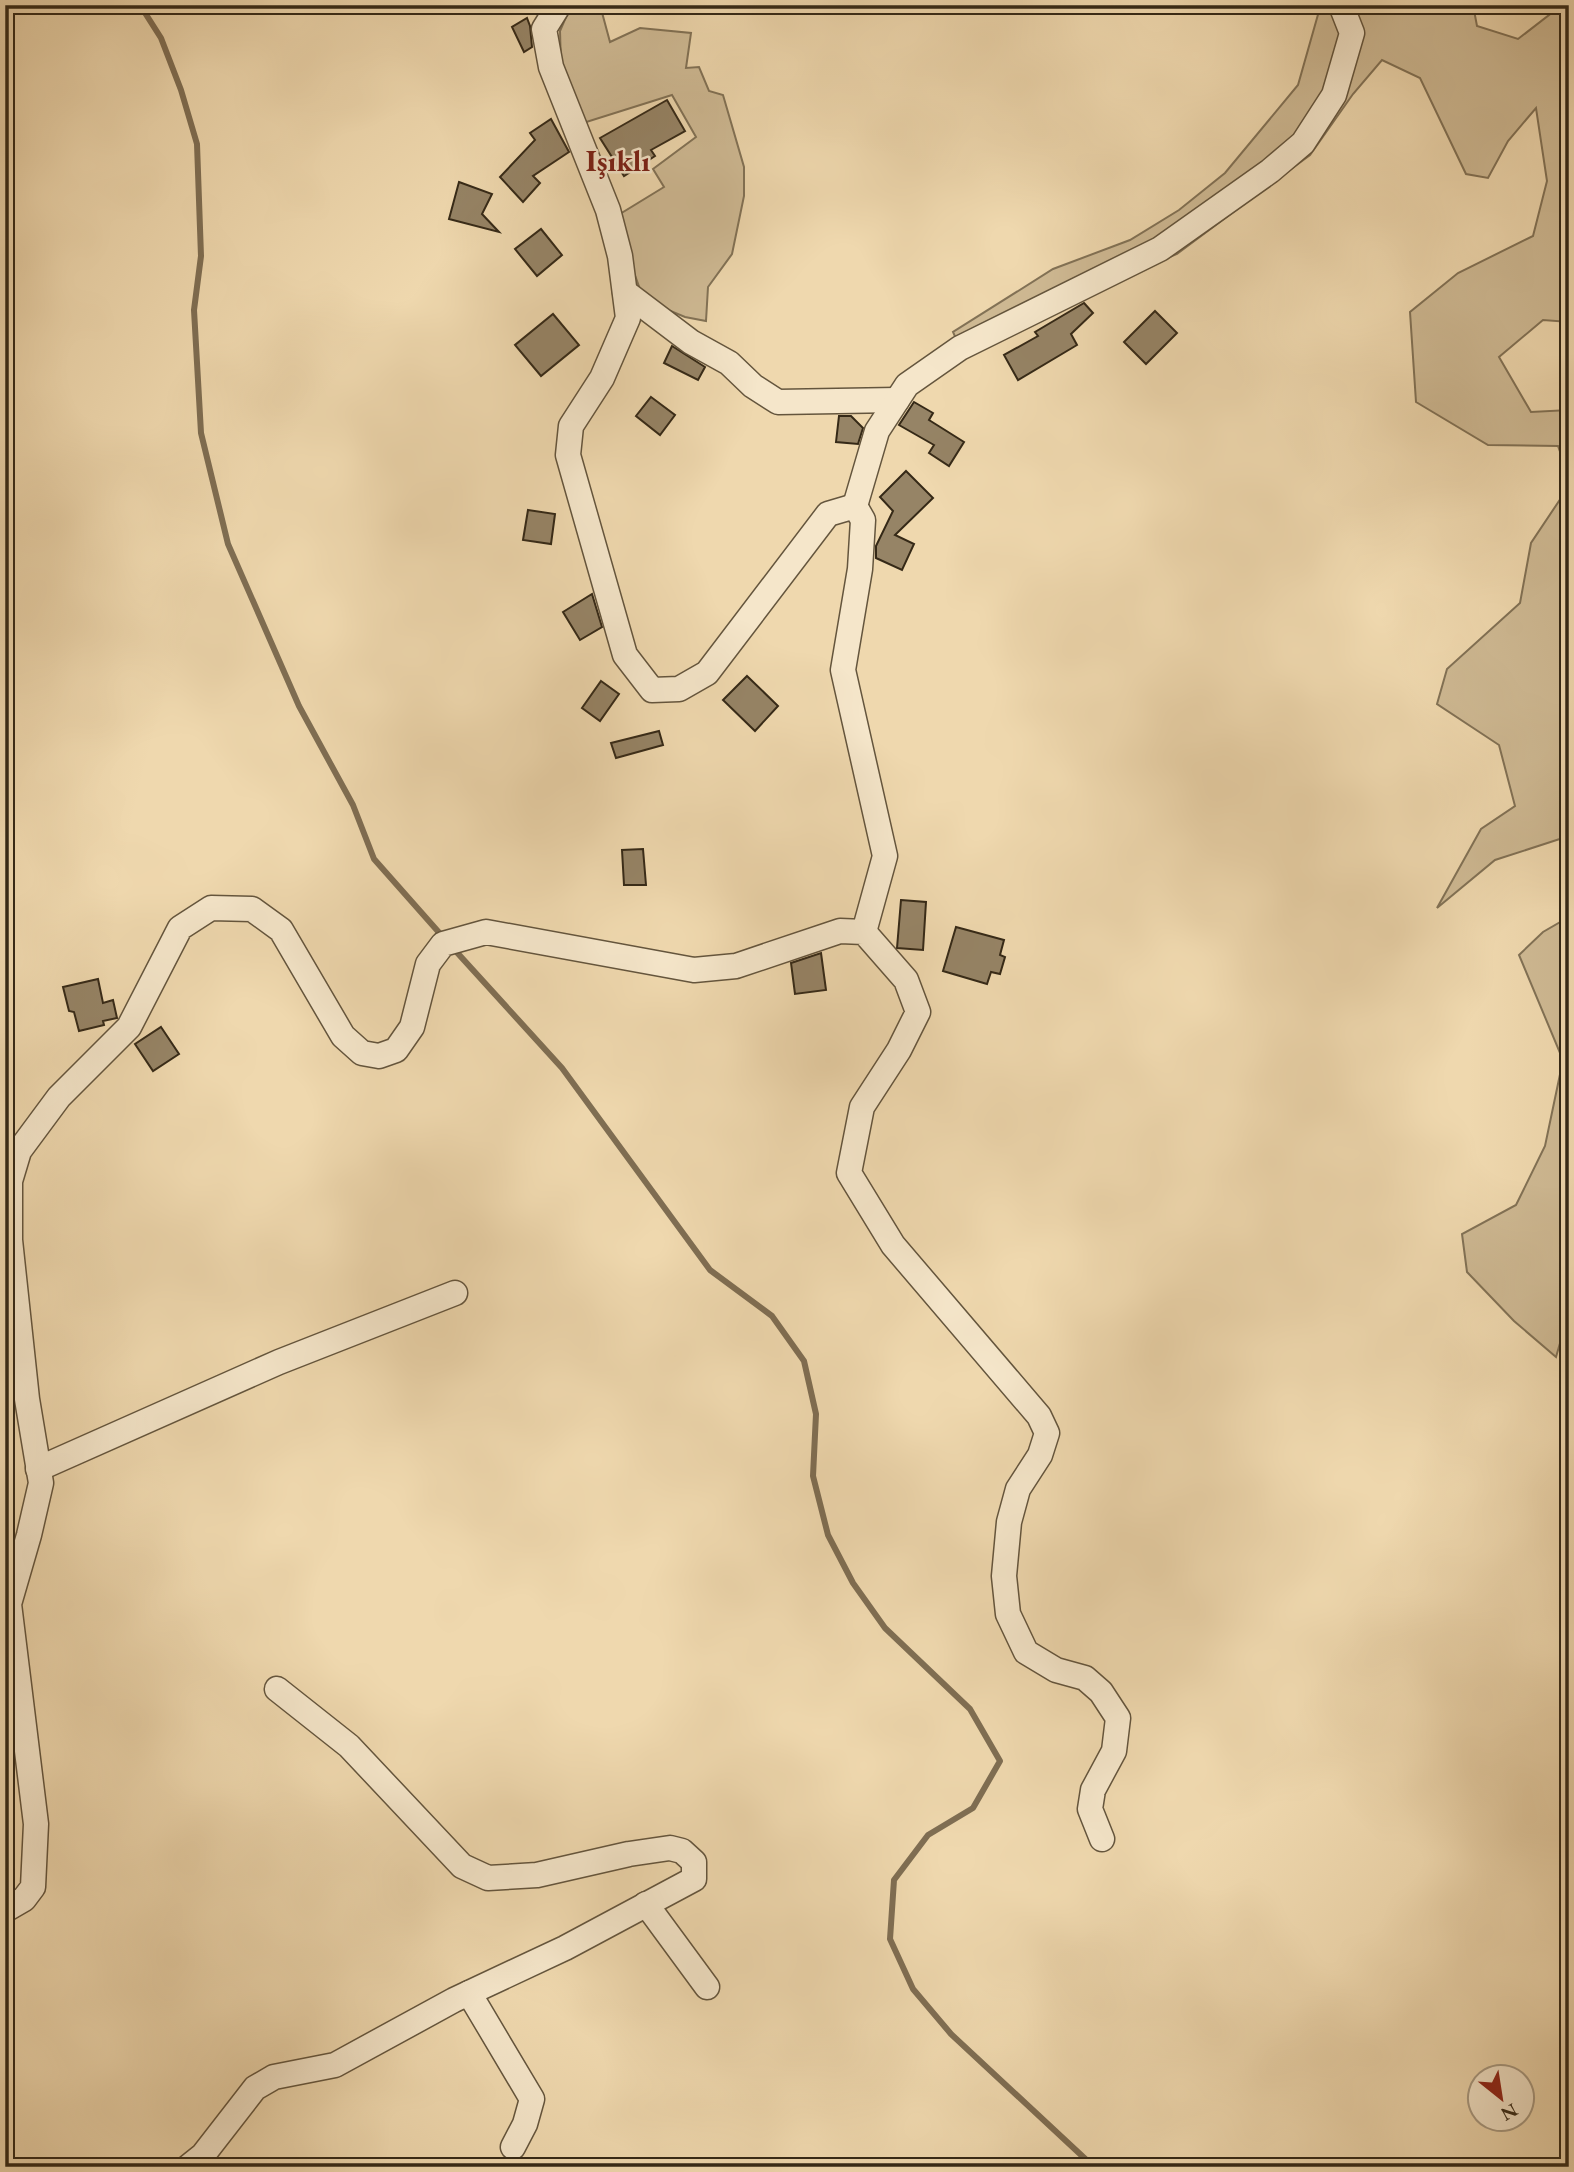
<svg xmlns="http://www.w3.org/2000/svg" width="1574" height="2172" font-family="'EB Garamond',serif">
<style>
.green{fill:#cfba94;stroke:#827256;stroke-width:2}
.lines{fill:none;stroke-linecap:round;stroke-linejoin:round}
.stream{stroke:#7f6e53;stroke-width:6}
.building{fill:#968466;stroke:#352917;stroke-width:2}
.minor-casing{stroke:#64553d;stroke-width:27}
.minor{stroke:#f5e6ca;stroke-width:24}
.labels{text-anchor:middle;dominant-baseline:central;stroke-width:5;stroke-linejoin:round;paint-order:stroke}
.quarter-label{font-size:30px;font-weight:bold;fill:#7a1f14;stroke:#f5e6ca}
</style>
<rect width="100%" height="100%" fill="#efd8ae"/>
<filter id="stains"><feTurbulence type="fractalNoise" baseFrequency=".00286" numOctaves="4"/><feColorMatrix values="0 0 0 0 .2 0 0 0 0 .09 0 0 0 0 .02 0 0 0 .5 -.17"/></filter>
<radialGradient id="worn" r=".72"><stop offset=".6" stop-color="#630" stop-opacity="0"/><stop offset="1" stop-color="#630" stop-opacity=".3"/></radialGradient>
<!-- green -->
<g class="green">
<path d="M585,5H600L610,42L640,28L691,33L686,68L699,67L709,91L723,95L744,167V196L732,254L708,287L706,321L685,317L644,300L629,259L620,214L664,187L653,169L696,137L672,95L580,124L561,65L560,31L569,10Z"/>
<path d="M1317,5H1473L1477,26L1518,39L1562,5H1569V322L1543,320L1499,357L1531,412L1569,410V477L1558,446L1488,445L1416,402L1410,312L1458,273L1533,236L1547,181L1536,108L1508,141L1488,178L1466,174L1420,78L1382,60L1353,94L1310,155L1177,254L960,348L953,332L1053,269L1130,240L1179,210L1225,173L1298,85L1319,11Z"/>
<path d="M1569,486V836L1495,860L1437,908L1481,829L1515,806L1499,745L1437,704L1447,669L1520,603L1531,543Z"/>
<path d="M1569,917V1312L1556,1357L1514,1321L1467,1272L1462,1234L1516,1205L1545,1146L1563,1060L1519,955L1543,932Z"/>
</g>
<g class="lines">
<!-- stream -->
<g class="stream">
<path d="M140,5L161,38L181,90L197,144L201,256L194,310L201,433L228,544L299,706L353,805L374,859L443,937"/>
<path d="M452,947L562,1068L710,1270L772,1316L804,1361L816,1414L813,1476L828,1535L853,1583L885,1628L970,1709L1000,1761L973,1808L928,1835L894,1880L890,1939L913,1989L951,2034L1094,2167"/>
</g>
</g>
<!-- building -->
<g class="building">
<path d="M527,18L530,26L532,47L524,52L512,27Z"/>
<path d="M667,100L685,131L651,150L655,156L624,176L600,138Z"/>
<path d="M551,119L569,152L533,176L540,183L523,202L500,177L535,140L530,133Z"/>
<path d="M459,182L492,194L482,214L499,232L449,219Z"/>
<path d="M541,229L562,255L537,276L515,249Z"/>
<path d="M1084,303L1093,313L1071,334L1077,345L1018,380L1004,355L1038,336L1035,332Z"/>
<path d="M1155,311L1177,333L1146,364L1124,342Z"/>
<path d="M553,314L579,345L541,376L515,345Z"/>
<path d="M672,346L705,367L698,380L664,363Z"/>
<path d="M651,397L675,415L660,435L636,416Z"/>
<path d="M914,402L933,413L929,420L964,442L949,466L929,453L934,445L899,425Z"/>
<path d="M839,416H851L863,428L858,444L836,442Z"/>
<path d="M906,471L933,498L895,535L914,544L902,570L876,558V546L893,511L880,497Z"/>
<path d="M528,510L555,514L551,544L523,540Z"/>
<path d="M592,594L602,627L580,640L563,612Z"/>
<path d="M747,676L778,706L755,731L723,700Z"/>
<path d="M601,681L619,694L600,721L582,708Z"/>
<path d="M659,731L663,745L616,758L611,743Z"/>
<path d="M643,849L646,885H624L622,850Z"/>
<path d="M901,900L926,902L923,950L897,948Z"/>
<path d="M956,927L1004,940L1000,955L1005,957L1000,974L991,972L987,984L943,971Z"/>
<path d="M821,953L826,990L795,994L791,963Z"/>
<path d="M98,979L103,1003L113,1000L117,1018L103,1021L104,1025L79,1031L74,1012L69,1011L63,987Z"/>
<path d="M161,1027L179,1054L153,1071L135,1044Z"/>
</g>
<g class="lines">
<!-- minor casing -->
<g class="minor-casing">
<g id="minor">
<path d="M559,5L544,29L551,67L608,210L620,256L628,318L602,378L571,426L568,455L625,655L652,690L679,689L707,673L828,514L855,506L863,520L860,569L843,670L885,856L864,932"/>
<path d="M625,292L691,342L729,363L753,386L778,402L897,400"/>
<path d="M855,506L877,431L907,385L960,348L1160,249L1270,171L1303,143L1334,95L1352,33L1341,5"/>
<path d="M38,1469L279,1362L455,1293"/>
<path d="M646,1904L707,1987"/>
<path d="M5,1910L24,1899L33,1887L36,1824L9,1604L29,1535L41,1483L27,1399L10,1240V1181L19,1151L59,1097L129,1027L180,928L211,908L252,909L281,930L343,1036L362,1053L379,1056L396,1050L412,1027L428,964L443,944L486,932L694,970L736,966L840,931L864,932L906,980L918,1012L899,1050L862,1107L849,1173L893,1245L1039,1416L1047,1433L1040,1455L1018,1489L1009,1522L1004,1576L1008,1614L1026,1652L1056,1670L1085,1678L1101,1692L1118,1718L1114,1751L1093,1790L1090,1809L1102,1839"/>
<path d="M469,1993L532,2099L525,2124L513,2147"/>
<path d="M188,2167L203,2155L255,2088L274,2077L335,2065L454,2000L565,1948L694,1879V1862L682,1851L670,1848L629,1854L537,1875L488,1878L462,1866L349,1746L277,1689"/>
</g>
</g>
<!-- minor -->
<use href="#minor" class="minor"/>
</g>
<g class="labels">
<!-- quarter labels -->
<g class="quarter-label">
<text x="618" y="160">Işıklı</text>
</g>
</g>
<!-- margin -->
<rect width="1574" height="2172" fill="none" stroke="#efd8ae" stroke-width="28"/>
<rect x="7" y="7" width="1560" height="2158" fill="none" stroke="#352917" stroke-width="3.5"/>
<rect x="14" y="14" width="1546" height="2144" fill="none" stroke="#352917" stroke-width="2"/>
<!-- north arrow -->
<g transform="translate(1501 2098) rotate(150)"><circle r="33" fill="#f5e6ca" stroke="#a89a82" stroke-width="2"/>
<path d="M0-5L12 26L0 18L-12 26Z" fill="#8f2418"/>
<text y="-10" font-size="19" font-weight="bold" text-anchor="middle" fill="#352917">N</text>
</g>
<rect width="100%" height="100%" filter="url(#stains)"/>
<rect width="100%" height="100%" fill="url(#worn)"/>
</svg>
